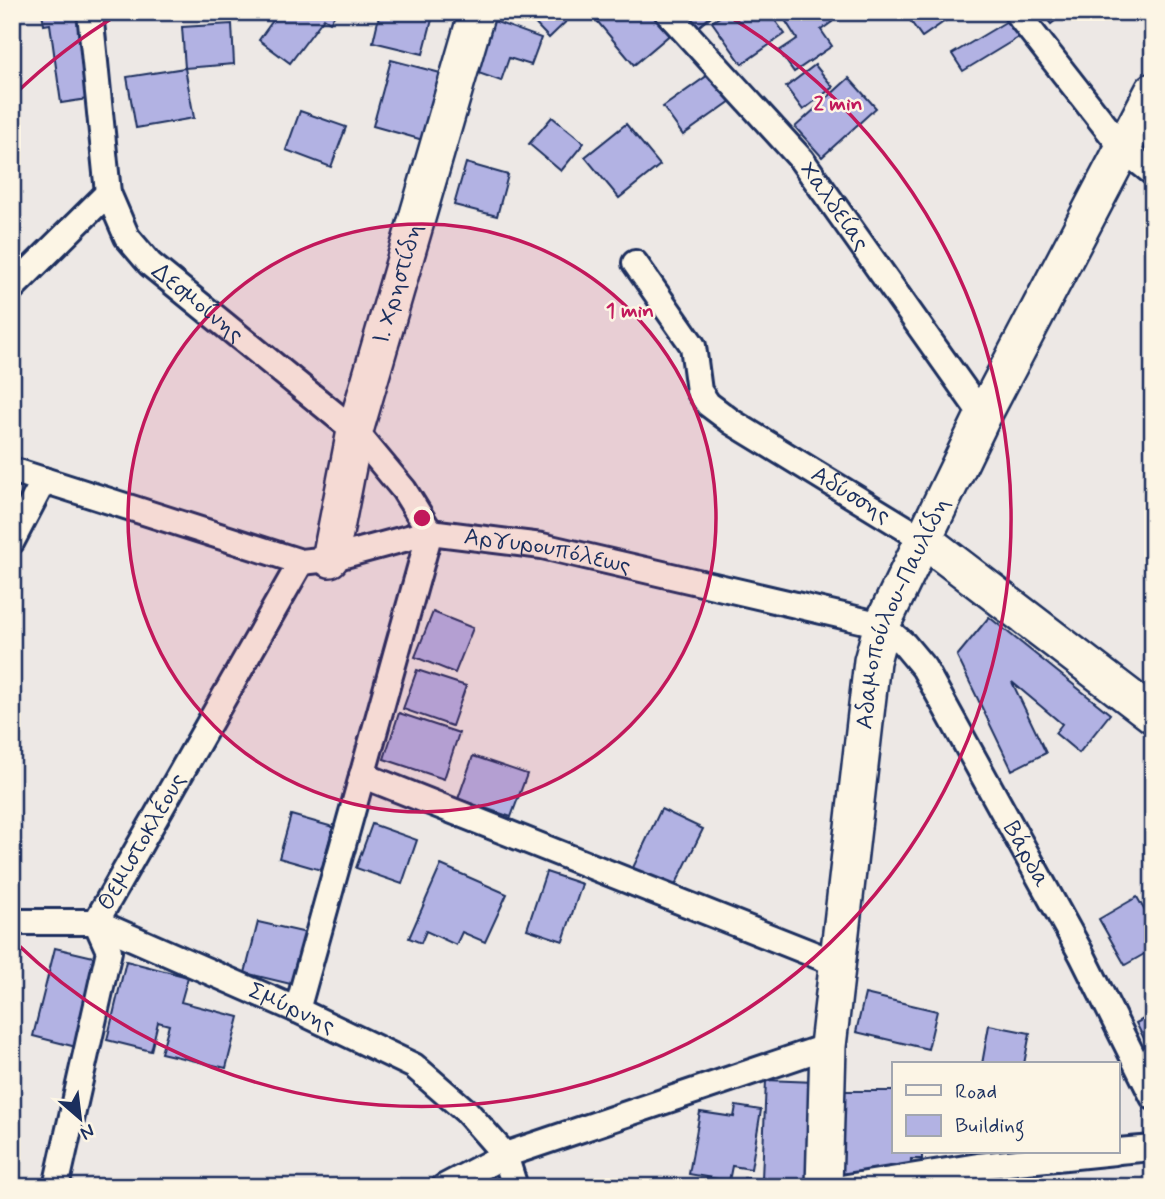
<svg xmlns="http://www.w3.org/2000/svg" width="1165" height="1199" font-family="Mynerve,sans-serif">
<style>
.building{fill:#b2b2e3;stroke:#1b2f5e;stroke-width:2}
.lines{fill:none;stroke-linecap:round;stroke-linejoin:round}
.street-casing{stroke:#1b2f5e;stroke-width:30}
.secondary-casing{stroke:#1b2f5e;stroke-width:40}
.street{stroke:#fcf5e5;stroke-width:24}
.secondary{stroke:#fcf5e5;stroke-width:35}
.ring{fill:none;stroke:#c2185b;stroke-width:3.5}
.labels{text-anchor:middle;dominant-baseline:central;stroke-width:5;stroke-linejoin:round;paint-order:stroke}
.street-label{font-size:24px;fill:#1b2f5e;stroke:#fcf5e5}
.centre{fill:#c2185b;stroke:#fcf5e5;stroke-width:3.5}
.ring-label{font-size:21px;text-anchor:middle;font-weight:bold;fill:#c2185b;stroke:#fcf5e5;stroke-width:5;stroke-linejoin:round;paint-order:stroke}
</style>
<rect width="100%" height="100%" fill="#ede8e5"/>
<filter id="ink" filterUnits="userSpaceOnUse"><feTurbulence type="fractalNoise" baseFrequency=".0143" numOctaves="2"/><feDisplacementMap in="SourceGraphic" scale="14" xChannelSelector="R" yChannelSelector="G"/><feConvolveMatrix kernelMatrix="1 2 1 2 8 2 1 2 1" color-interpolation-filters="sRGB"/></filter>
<g filter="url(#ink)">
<!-- building -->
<g class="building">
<path d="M42,12H83L94,98L61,103L50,24L44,25Z"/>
<path d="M279,12H337L330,22L324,18L290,63L259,40Z"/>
<path d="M380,12H434L423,54L373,42Z"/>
<path d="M524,12H576L549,38Z"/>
<path d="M595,12H657L673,32L634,65L592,15Z"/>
<path d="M685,12H716L697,28Z"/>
<path d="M727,12H769L785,34L742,64L712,22Z"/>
<path d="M797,12H826L832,22L821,30L832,46L794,72L779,51L797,39L785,20Z"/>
<path d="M904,12H958L922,37Z"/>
<path d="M1041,12H1066L1051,24Z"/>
<path d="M488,19L541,38L531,65L509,58L501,81L470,70Z"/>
<path d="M1009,20L1019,37L963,71L952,54Z"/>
<path d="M232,24L234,64L185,68L182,27Z"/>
<path d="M391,60L448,75L430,142L373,126Z"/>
<path d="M815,65L833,87L803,110L786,87Z"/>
<path d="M185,68L194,118L136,128L127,77Z"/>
<path d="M711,73L731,101L683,135L663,107Z"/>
<path d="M849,78L876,108L822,157L795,127Z"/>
<path d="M300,111L346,127L331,167L286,150Z"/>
<path d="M552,117L584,143L561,171L529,144Z"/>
<path d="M626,124L660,165L619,198L585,157Z"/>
<path d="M466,163L508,175L497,216L454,205Z"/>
<path d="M433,612L473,628L455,673L415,657Z"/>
<path d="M989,617L1110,714L1079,753L1055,733L1062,724L1012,682L1046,753L1012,770L957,656Z"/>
<path d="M417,670L466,686L452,726L403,709Z"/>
<path d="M399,713L459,733L444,779L384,759Z"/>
<path d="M473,756L527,774L511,817L458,799Z"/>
<path d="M661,809L703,829L670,896L629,876Z"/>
<path d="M291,815L333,827L321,870L279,858Z"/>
<path d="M372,824L417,840L402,884L356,868Z"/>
<path d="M441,865L507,894L485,942L462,932L456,945L426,931L421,943L409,938Z"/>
<path d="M546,872L582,884L563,941L527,929Z"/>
<path d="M1137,897L1153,925V949L1125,965L1099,919Z"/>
<path d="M258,922L311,934L299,986L245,973Z"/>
<path d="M55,948L102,959L80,1048L33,1036Z"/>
<path d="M126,961L188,977L181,1002L239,1017L226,1068L161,1053L169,1025L158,1022L151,1051L107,1040Z"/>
<path d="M865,994L937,1011L928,1049L856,1032Z"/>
<path d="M1153,1014V1056L1136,1023Z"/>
<path d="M989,1025L1030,1033L1024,1064H982Z"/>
<path d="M766,1080L815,1082L811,1187H743L744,1178L762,1179Z"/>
<path d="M843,1091H894V1152H922V1159H911L910,1175H843Z"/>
<path d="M736,1106L761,1110L751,1169L732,1166L729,1181L689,1174L700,1112L734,1117Z"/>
</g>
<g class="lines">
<!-- street casing -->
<g class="street-casing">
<g id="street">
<path id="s1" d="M90,12L108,193L127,237L150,264L355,431L404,490L430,532L297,1010"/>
<path id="s2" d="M667,12L801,159L983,416"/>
<path d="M1016,12L1124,150L1153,173"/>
<path id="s3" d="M635,263L693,346L699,391L708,404L732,422L923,539"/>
<path d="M12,288L108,193"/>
<path id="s4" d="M12,470L301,562L330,559L430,532L542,546L882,625L904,644L924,668L1082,955L1153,1097"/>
<path d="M12,541L44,480"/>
<path d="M362,775L838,964"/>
<path id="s5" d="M12,922H96L297,1010L414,1066L467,1112L505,1155L515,1187"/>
<path d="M1118,1151L1153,1148"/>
<path id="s6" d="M56,1187L109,951L96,922L301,562"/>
<path d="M444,1187L505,1155L828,1046"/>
<path d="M847,1187L978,1166L1115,1152"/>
</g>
</g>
<!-- secondary casing -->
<g class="secondary-casing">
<g id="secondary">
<path d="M923,539L1153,715"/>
<path id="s7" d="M330,559L355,431L477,12"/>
<path id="s8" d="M824,1187L828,1046L872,661L882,625L983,416L1153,91"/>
</g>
</g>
<!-- street -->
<use href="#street" class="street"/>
<!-- secondary -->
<use href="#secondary" class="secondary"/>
</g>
</g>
<!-- distance rings -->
<circle cx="422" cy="518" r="294" fill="#c2185b" fill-opacity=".12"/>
<g class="ring">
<circle cx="422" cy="518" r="294"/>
<path d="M14 95A588 588 0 0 1 119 14M725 14A588 588 0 1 1 14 941"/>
</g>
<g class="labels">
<!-- street labels -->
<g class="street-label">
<text stroke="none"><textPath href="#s2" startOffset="257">Χαλδείας</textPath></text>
<text stroke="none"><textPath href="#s7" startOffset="284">Ι. Χρηστίδη</textPath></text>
<text stroke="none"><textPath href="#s1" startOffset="327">Δεσμοίνης</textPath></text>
<text stroke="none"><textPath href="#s3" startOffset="332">Αδύσσης</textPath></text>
<text stroke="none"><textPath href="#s4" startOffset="555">Αργυρουπόλεως</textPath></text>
<text stroke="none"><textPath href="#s8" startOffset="583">Αδαμοπούλου-Παυλίδη</textPath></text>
<text stroke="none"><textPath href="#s6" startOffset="366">Θεμιστοκλέους</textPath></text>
<text stroke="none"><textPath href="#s4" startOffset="1171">Βάρδα</textPath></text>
<text stroke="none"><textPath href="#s5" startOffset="298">Σμύρνης</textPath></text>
</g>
</g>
<circle cx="422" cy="518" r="10" class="centre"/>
<g class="ring-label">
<text x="838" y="110">2 min</text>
<text x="630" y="317">1 min</text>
</g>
<!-- margin -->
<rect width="1165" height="1199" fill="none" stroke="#fcf5e5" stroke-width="42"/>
<rect x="21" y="21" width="1123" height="1157" fill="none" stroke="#1b2f5e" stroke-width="2.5" filter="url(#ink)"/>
<!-- legend -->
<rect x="892" y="1062" width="228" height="91" fill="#fcf5e5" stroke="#a2a6af" stroke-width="2"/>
<rect x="906" y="1085" width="35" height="10" fill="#fcf5e5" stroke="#a2a6af" stroke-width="2"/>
<text x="955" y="1098" font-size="21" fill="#1b2f5e">Road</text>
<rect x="906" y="1115" width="35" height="21" fill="#b2b2e3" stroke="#a2a6af" stroke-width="2"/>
<text x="955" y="1132" font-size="21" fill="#1b2f5e">Building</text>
<!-- north arrow -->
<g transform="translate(80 1118) rotate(152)" stroke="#fcf5e5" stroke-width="5" paint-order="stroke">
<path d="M0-5L12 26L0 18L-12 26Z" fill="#1b2f5e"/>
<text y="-10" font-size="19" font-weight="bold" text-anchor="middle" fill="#1b2f5e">N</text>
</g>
</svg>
